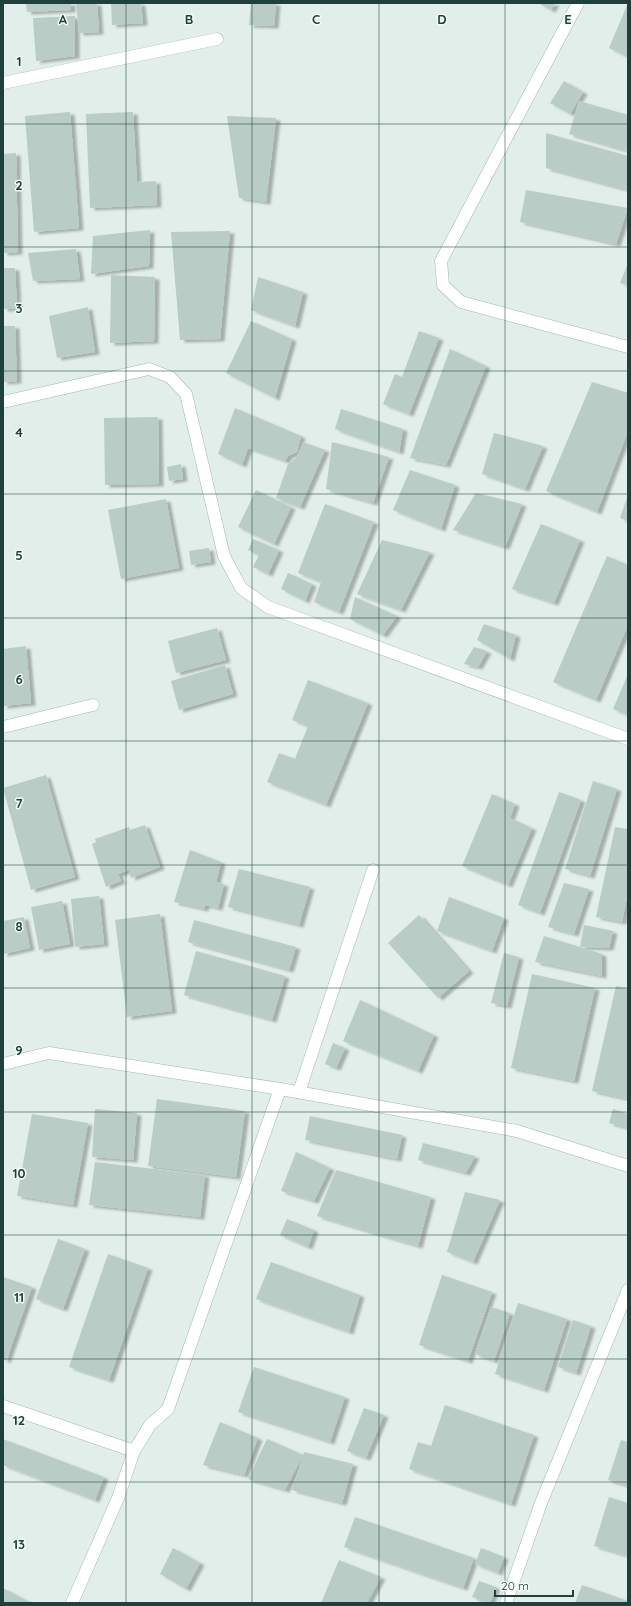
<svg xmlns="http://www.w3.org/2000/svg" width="631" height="1606" font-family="Quicksand,sans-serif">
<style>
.building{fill:#b9ccc6;filter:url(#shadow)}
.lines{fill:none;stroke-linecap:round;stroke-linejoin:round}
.minor-casing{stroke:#a4b7b2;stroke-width:13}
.minor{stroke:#fff;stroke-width:12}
.grid{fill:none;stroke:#1f413c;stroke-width:1;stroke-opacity:0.55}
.grid-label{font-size:13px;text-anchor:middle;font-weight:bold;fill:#1f413c;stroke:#f3faf7;stroke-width:3;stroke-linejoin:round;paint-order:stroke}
</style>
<defs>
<filter id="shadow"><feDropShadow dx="4.5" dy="2.5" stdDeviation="1" flood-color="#0004"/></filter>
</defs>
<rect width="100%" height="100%" fill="#e2eeea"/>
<!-- building -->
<g class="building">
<path d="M26,3H71V10L27,12Z"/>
<path d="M76,3H97L99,32L79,33Z"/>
<path d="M111,3H141L143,23L112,25Z"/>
<path d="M251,3H276L274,26L249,25Z"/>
<path d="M538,3H555L551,10Z"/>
<path d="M628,3V57L609,48Z"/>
<path d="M75,16V56L36,61L33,18Z"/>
<path d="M564,81L583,92L570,114L550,103Z"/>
<path d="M579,101L628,115V151L569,134Z"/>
<path d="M70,112L79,228L34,232L25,116Z"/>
<path d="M133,112L137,182L156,181L157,205L90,208L86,114Z"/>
<path d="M227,116L276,118L266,202L239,198Z"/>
<path d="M546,133L628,156V190L546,168Z"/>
<path d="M16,153L18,252L3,253V154Z"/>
<path d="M526,190L628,208L616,244L520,222Z"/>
<path d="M150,230L149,266L91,274L93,236Z"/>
<path d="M230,231L220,339L180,340L171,232Z"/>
<path d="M76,249L80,279L33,281L28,253Z"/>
<path d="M628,263V285L620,283Z"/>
<path d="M3,268H15L17,308L3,309Z"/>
<path d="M111,275L155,277L154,341L110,343Z"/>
<path d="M258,277L303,292L295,326L251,310Z"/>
<path d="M88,307L95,352L57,358L49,316Z"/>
<path d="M251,321L292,339L275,398L226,373Z"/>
<path d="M3,326H15L17,381L3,382Z"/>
<path d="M419,331L439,338L409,414L383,404L395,374L402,377Z"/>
<path d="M450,349L486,366L446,465L410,458Z"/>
<path d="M592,382L628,393V431L597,512L546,491Z"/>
<path d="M235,408L301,436L297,452L288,456L285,461L248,448L242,465L218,454Z"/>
<path d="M341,409L403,429L399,452L335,429Z"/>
<path d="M158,417L159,484L105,485L104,418Z"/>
<path d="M494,433L543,446L525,489L482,474Z"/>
<path d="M303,442L325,450L300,507L276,498L288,464L297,457Z"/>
<path d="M332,442L389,457L373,503L326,489Z"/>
<path d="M181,464L183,479L169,481L167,467Z"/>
<path d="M410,470L455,485L441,529L393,510Z"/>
<path d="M256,490L291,507L274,544L238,527Z"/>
<path d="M476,493L522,504L505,547L453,530Z"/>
<path d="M628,495V521L620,518Z"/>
<path d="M166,499L179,568L121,579L108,510Z"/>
<path d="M325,504L374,522L339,612L314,602L321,582L298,573Z"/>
<path d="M541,524L580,540L554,603L512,589Z"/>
<path d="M253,539L279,550L268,574L253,567L259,555L248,550Z"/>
<path d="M382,540L430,552L401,610L357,594Z"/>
<path d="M209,548L211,562L191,565L189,551Z"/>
<path d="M607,556L628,565V625L596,700L553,682Z"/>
<path d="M288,573L312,584L305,601L281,589Z"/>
<path d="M355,597L397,616L383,635L350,619Z"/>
<path d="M484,624L516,635L510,659L477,640Z"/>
<path d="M217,628L226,660L176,673L168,641Z"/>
<path d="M26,646L31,703L3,706V649Z"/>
<path d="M474,647L487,651L478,667L464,664Z"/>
<path d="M225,665L233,694L179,710L171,681Z"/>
<path d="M628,674V715L613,709Z"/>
<path d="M308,680L368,703L326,805L267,782L279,753L295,759L308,726L292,720Z"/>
<path d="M46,775L75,877L31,890L3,788Z"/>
<path d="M593,781L617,789L590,876L565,869Z"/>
<path d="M559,792L581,800L540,913L518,905Z"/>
<path d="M492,794L515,804L510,818L532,828L508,885L462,866Z"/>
<path d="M145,825L160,867L131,878L129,870L118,874L121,881L106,887L92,844L96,842L95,839L129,827L130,830Z"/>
<path d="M615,827L628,829V892L622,922L596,917Z"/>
<path d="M190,850L221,862L216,882L224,884L218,908L205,905L204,909L174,902Z"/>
<path d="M239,869L310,887L299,925L228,907Z"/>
<path d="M564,883L589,889L574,934L548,927Z"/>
<path d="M99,896L104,944L75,947L71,899Z"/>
<path d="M449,897L504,918L492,951L437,931Z"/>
<path d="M62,901L70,944L39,950L31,907Z"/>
<path d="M160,914L172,1011L127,1017L115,920Z"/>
<path d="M419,915L469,971L438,998L388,943Z"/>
<path d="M24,917L30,948L3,954V921Z"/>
<path d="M194,920L296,947L289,970L188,942Z"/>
<path d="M584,925L613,931L609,948L580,947L602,954V976L535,962L544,936L580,947Z"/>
<path d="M196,951L285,976L272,1020L184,995Z"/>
<path d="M504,953L519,957L507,1006L491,1003Z"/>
<path d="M532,974L595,988L574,1081L511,1068Z"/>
<path d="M616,986L628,989V1099L592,1091Z"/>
<path d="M360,1000L434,1035L418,1071L343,1041Z"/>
<path d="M333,1043L345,1048L336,1068L325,1064Z"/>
<path d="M157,1099L245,1111L236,1177L148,1166Z"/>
<path d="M95,1109L137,1113L133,1160L92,1157Z"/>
<path d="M613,1109L628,1114V1128L609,1123Z"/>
<path d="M32,1114L88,1123L73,1205L17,1196Z"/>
<path d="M310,1116L402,1135L397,1159L305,1140Z"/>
<path d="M423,1143L475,1156L466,1173L418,1160Z"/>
<path d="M296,1152L330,1168L314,1201L281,1191Z"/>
<path d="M95,1162L205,1175L200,1217L89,1205Z"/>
<path d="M336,1170L431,1197L418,1246L317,1216Z"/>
<path d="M465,1192L500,1200L473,1262L447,1252Z"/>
<path d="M287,1219L314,1230L308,1247L280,1235Z"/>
<path d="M58,1239L85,1249L63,1309L36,1299Z"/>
<path d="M108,1254L148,1268L109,1380L69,1367Z"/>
<path d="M271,1262L360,1295L349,1332L256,1299Z"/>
<path d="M442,1275L492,1292L468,1361L419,1345Z"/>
<path d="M3,1277L32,1287L6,1361L3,1359Z"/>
<path d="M518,1303L567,1319L544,1390L495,1374Z"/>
<path d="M491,1307L510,1313L494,1361L475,1354Z"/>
<path d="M573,1320L591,1326L576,1373L558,1367Z"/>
<path d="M254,1367L345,1397L330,1442L238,1412Z"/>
<path d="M445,1405L534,1435L511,1504L409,1469L418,1442L431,1446Z"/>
<path d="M364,1408L384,1415L366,1458L347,1451Z"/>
<path d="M220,1422L258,1438L244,1475L203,1465Z"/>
<path d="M3,1439L104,1477L95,1500L3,1465Z"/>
<path d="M267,1439L303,1455L285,1490L248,1479Z"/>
<path d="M621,1440L628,1442V1486L608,1480Z"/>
<path d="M304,1452L353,1464L342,1503L292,1490Z"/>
<path d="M609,1497L628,1503V1556L594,1546Z"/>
<path d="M355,1517L474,1558L463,1588L344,1547Z"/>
<path d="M173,1548L200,1563L186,1589L160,1574Z"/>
<path d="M481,1548L504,1557L498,1573L475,1564Z"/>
<path d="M339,1560L381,1577L367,1603H321Z"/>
<path d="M479,1581L496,1587L490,1603L472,1597Z"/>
<path d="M582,1585L628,1601V1603H575Z"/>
<path d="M3,1588L31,1603H3Z"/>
</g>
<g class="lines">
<!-- minor casing -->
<g class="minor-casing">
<g id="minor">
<path d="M578,3L441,261L443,285L461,302L628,347"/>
<path d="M3,83L217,39"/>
<path d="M3,402L149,369L170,377L186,394L224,556L241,588L268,607L628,739"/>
<path d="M3,727L93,705"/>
<path d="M3,1064L49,1053L280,1089L517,1131L628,1166"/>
<path d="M299,1092L373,870"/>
<path d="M3,1406L134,1451"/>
<path d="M72,1603L118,1498L134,1451L150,1425L168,1409L280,1089"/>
<path d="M506,1603L541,1503L628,1290"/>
</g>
</g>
<!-- minor -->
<use href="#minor" class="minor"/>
</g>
<!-- grid -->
<path class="grid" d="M126,3V1603M252,3V1603M379,3V1603M505,3V1603M3,124H628M3,247H628M3,371H628M3,494H628M3,618H628M3,741H628M3,865H628M3,988H628M3,1112H628M3,1235H628M3,1359H628M3,1482H628"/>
<g class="grid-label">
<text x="63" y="24">A</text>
<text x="189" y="24">B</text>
<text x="316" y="24">C</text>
<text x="442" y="24">D</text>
<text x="568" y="24">E</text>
<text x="19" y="66">1</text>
<text x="19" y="190">2</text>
<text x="19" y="313">3</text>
<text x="19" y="437">4</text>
<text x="19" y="560">5</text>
<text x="19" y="684">6</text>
<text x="19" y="808">7</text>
<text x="19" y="931">8</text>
<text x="19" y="1055">9</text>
<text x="19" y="1178">10</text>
<text x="19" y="1302">11</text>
<text x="19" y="1425">12</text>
<text x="19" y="1549">13</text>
</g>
<!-- border -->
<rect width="631" height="1606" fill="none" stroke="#1f413c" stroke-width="8"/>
<!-- scale -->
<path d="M495 1590v6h78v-6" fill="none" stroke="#1f413c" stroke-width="2"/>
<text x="501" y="1590" font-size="12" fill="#1f413c" stroke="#f3faf7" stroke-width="3" paint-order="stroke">20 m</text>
</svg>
